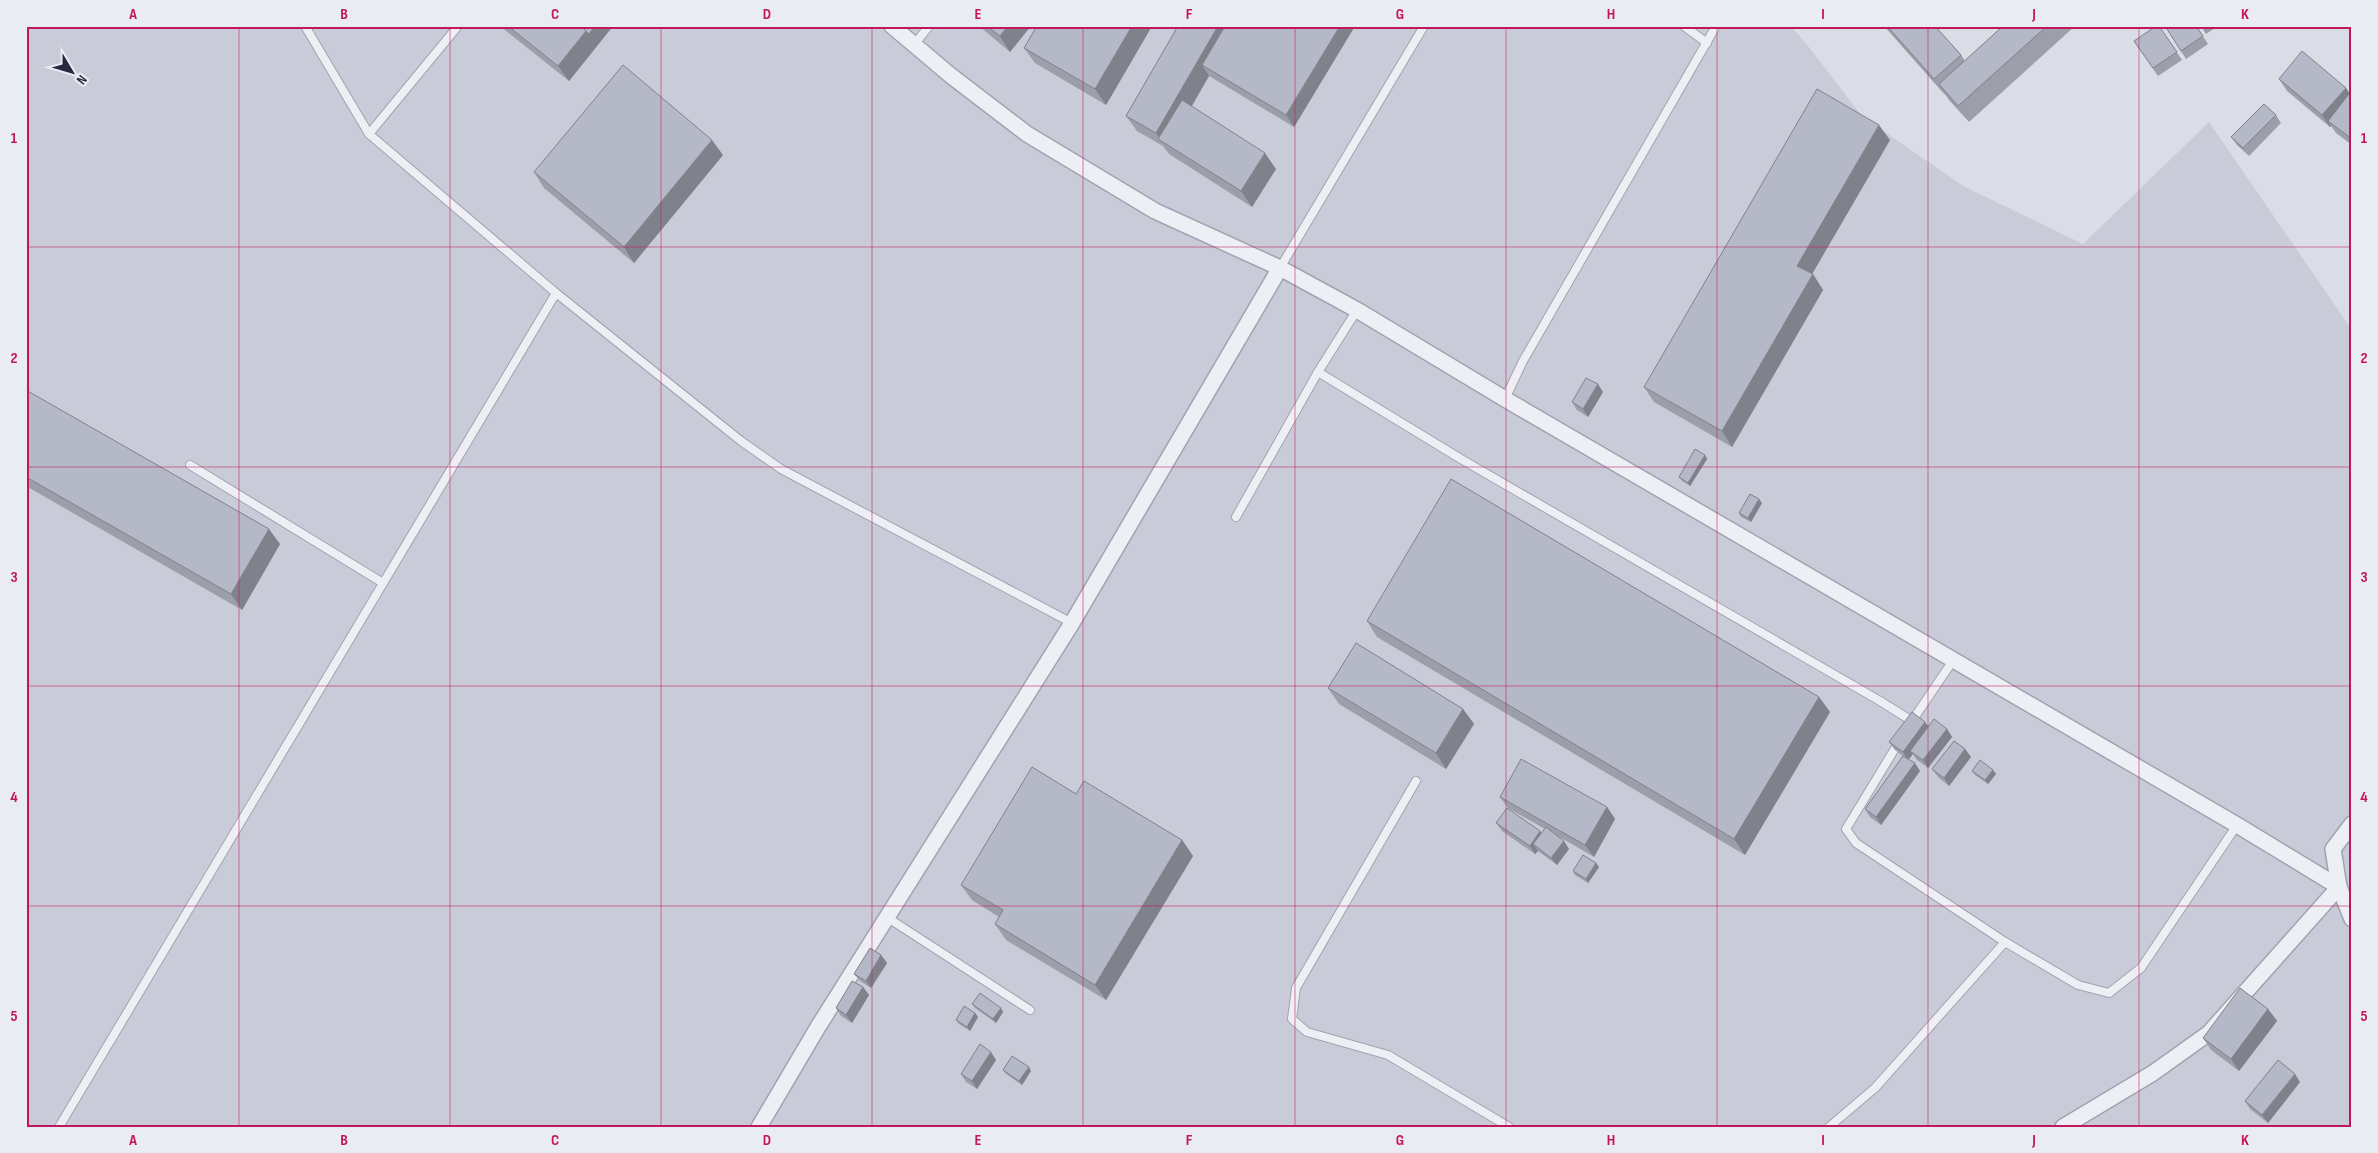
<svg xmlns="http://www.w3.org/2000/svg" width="2378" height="1153" font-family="'Sofia Sans Condensed',sans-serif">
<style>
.built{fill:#c9ccd8}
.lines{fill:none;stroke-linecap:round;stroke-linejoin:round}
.lane-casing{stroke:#a1a3b0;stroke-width:10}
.street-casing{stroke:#a1a3b0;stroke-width:18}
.lane{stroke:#eeeff5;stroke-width:8}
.street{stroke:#eeeff5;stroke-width:15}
.wall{fill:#9c9eaa}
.shaded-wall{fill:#7f818b}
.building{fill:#b5b8c6;stroke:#7f818b}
.grid{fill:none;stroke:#c2185b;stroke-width:1;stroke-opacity:0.55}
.neatline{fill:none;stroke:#c2185b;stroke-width:2}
.grid-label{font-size:16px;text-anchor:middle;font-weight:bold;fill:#c2185b}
</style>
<rect width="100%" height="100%" fill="#dbdde6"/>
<!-- built -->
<path class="built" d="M26,26H1791L1808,46L1862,116L1963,186L2083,244L2209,122L2352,330V1127H26Z"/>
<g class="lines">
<!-- lane casing -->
<g class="lane-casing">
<g id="lane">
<path d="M305,26L369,134"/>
<path d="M458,26L369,134L556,293"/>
<path d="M1684,26L1707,43"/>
<path d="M914,45L929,26"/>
<path d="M1280,268L1424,26"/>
<path d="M1318,372L1461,459L1880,701L1912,721L1911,724"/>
<path d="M1505,399L1523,361L1716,26"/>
<path d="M190,465L383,583"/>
<path d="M1236,517L1318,372L1357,310"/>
<path d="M1912,721L1954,659"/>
<path d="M1899,742L1846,829L1856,843L2005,942L2078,985L2109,993L2141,968L2237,825"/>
<path d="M1416,781L1296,988L1292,1019L1307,1032L1388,1055L1509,1127"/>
<path d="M888,918L1030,1010"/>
<path d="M59,1127L556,293L741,441L781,469L1072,623"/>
<path d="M1829,1127L1875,1088L2005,942"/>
</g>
</g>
<!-- street casing -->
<g class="street-casing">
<g id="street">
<path d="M892,26L950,75L1027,134L1155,211L1280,268L1357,310L1505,399L2237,825L2339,887L2352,919"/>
<path d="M759,1127L818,1027L1072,623L1280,268"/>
<path d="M2063,1127L2153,1073L2209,1033L2339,887L2333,849L2352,824"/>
</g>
</g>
<!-- lane -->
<use href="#lane" class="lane"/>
<!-- street -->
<use href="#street" class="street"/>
</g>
<!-- wall -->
<g class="wall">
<path d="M500,26H613L569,81Z"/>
<path d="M979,26H1031L1010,52Z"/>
<path d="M1037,26H1152L1106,105L1035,63L1024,48Z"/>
<path d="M1178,26H1355L1294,127L1209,76L1192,106L1276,169L1252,207L1169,154L1163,146L1137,131L1126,116Z"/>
<path d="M1884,26H1935L1961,55L1965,61L2003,26H2075L1969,122L1949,100L1945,94V95Z"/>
<path d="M2159,26L2182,60L2158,76L2134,41Z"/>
<path d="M2196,26L2208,44L2186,59L2181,51Z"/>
<path d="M2201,26H2218L2206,34Z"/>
<path d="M2279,79L2346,88L2349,93L2352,90V145L2336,133L2331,126L2330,127L2287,91Z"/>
<path d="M2276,115L2281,123L2249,156L2237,145L2231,137Z"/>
<path d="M1890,140L1812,274L1823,290L1732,447L1654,402L1644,387Z"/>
<path d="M723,155L634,263L544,188L534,172Z"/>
<path d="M26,390L280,544L242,610L26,486Z"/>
<path d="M1603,392L1588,417L1577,410L1572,402Z"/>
<path d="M1705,455L1707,459L1690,486L1682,481L1679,477Z"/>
<path d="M1762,503L1751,522L1741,517L1739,513Z"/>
<path d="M1367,621L1819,697L1830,712L1745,855L1377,637Z"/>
<path d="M1328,688L1463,709L1474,724L1446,769L1339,704Z"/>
<path d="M1928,727L1947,729L1952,737L1928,768L1916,759L1913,754L1909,759L1920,771L1881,825L1870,817L1865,809L1903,756L1895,750L1889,742Z"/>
<path d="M1965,749L1971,757L1949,786L1938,777L1932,769Z"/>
<path d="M1993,770L1996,774L1988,784L1975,775L1972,771Z"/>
<path d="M1076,794L1182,840L1193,856L1106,1000L1006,940L995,924L999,917L972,900L961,885Z"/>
<path d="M1500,797L1607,807L1615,819L1594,857L1558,836L1569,849L1557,865L1538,851L1535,854L1502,831L1496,823L1542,833L1545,829L1508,808Z"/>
<path d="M1596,863L1599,867L1588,883L1575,875L1573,871Z"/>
<path d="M881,955L887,963L871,988L860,981L854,974Z"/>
<path d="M863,987L869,995L852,1023L841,1016L836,1008Z"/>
<path d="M972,1004L1003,1012L996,1023L975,1008Z"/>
<path d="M2268,1009L2277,1021L2239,1071L2211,1050L2203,1038Z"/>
<path d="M975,1013L978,1017L970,1031L959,1024L956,1020Z"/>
<path d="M996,1060L977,1089L966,1082L961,1074Z"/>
<path d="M1003,1070L1031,1071L1022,1085L1006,1074Z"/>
<path d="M2300,1082L2268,1123L2250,1109L2245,1101Z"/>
</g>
<!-- shaded-wall -->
<g class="shaded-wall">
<path d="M595,26H613L569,81L558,66L586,31Z"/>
<path d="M1008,26H1031L1010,52L1000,36Z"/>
<path d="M1132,26H1152L1106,105L1095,89Z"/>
<path d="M1218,26H1238L1202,65L1209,76L1169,145L1162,141L1156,133Z"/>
<path d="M1340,26H1355L1294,127L1286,115Z"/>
<path d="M2346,88L2352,97L2328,121L2331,126L2330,127L2322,115Z"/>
<path d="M1879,125L1890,140L1808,281L1797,266Z"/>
<path d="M712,140L723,155L634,263L624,247Z"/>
<path d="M1265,153L1276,169L1252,207L1241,191Z"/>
<path d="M1813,274L1823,290L1732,447L1722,431Z"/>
<path d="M1598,384L1603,392L1588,417L1583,409Z"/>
<path d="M1705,455L1707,459L1690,486L1688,483Z"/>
<path d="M1759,499L1762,503L1751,522L1748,518Z"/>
<path d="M269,529L280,544L242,610L231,594Z"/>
<path d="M1819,697L1830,712L1745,855L1734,839Z"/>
<path d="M1463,709L1474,724L1446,769L1436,753Z"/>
<path d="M1925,722L1931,730L1910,751L1913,754L1908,760L1903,752Z"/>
<path d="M1947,729L1952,737L1928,768L1923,760Z"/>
<path d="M1965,749L1971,757L1949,786L1944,778Z"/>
<path d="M1915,763L1920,771L1881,825L1876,817Z"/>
<path d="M1993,770L1996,774L1988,784L1985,780Z"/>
<path d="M1607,807L1615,819L1594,857L1585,845Z"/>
<path d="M1540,831L1546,839L1533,844L1538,851L1535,854L1530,846Z"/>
<path d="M1182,840L1193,856L1106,1000L1095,985Z"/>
<path d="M1564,841L1569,849L1557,865L1551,858Z"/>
<path d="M1596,863L1599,867L1588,883L1586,879Z"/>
<path d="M881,955L887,963L871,988L866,981Z"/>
<path d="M863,987L869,995L852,1023L846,1015Z"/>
<path d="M1001,1008L1003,1012L996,1023L993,1019Z"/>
<path d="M2268,1009L2277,1021L2239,1071L2231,1059Z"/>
<path d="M975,1013L978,1017L970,1031L967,1027Z"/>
<path d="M991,1052L996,1060L977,1089L972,1081Z"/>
<path d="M1029,1067L1031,1071L1022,1085L1019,1081Z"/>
<path d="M2295,1074L2300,1082L2268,1123L2262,1115Z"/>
</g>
<!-- building -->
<g class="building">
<path d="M508,26H581L586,31L558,66Z"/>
<path d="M581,26H595L589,34Z"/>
<path d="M987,26H1008L1000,36Z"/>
<path d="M1037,26H1132L1095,89L1024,48Z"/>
<path d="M1178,26H1218L1156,133L1126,116Z"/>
<path d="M1225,26H1340L1286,115L1202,65Z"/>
<path d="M1887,26H1935L1961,55L1934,79Z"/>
<path d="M2003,26H2047L1958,106L1939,84Z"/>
<path d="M2156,26H2159L2177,52L2153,68L2134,41Z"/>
<path d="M2165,26H2196L2203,36L2181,51Z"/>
<path d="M2302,51L2346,88L2322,115L2279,79Z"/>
<path d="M623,65L712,140L624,247L534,172Z"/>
<path d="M1817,89L1879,125L1797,266L1813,274L1722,431L1644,387Z"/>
<path d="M2352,90V139L2328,121Z"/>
<path d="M1182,100L1265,153L1241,191L1158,139Z"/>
<path d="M2264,104L2276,115L2243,148L2231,137Z"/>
<path d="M1586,378L1598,384L1583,409L1572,402Z"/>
<path d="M26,390L269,529L231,594L26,477Z"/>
<path d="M1695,449L1705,455L1688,483L1679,477Z"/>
<path d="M1451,479L1819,697L1734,839L1367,621Z"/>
<path d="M1750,494L1759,499L1748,518L1739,513Z"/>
<path d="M1356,643L1463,709L1436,753L1328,688Z"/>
<path d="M1912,712L1925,722L1903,752L1889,742Z"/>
<path d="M1934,719L1947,729L1923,760L1910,751Z"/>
<path d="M1954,741L1965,749L1944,778L1932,769Z"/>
<path d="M1903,756L1915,763L1876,817L1865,809Z"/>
<path d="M1521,759L1607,807L1585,845L1500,797Z"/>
<path d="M1980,760L1993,770L1985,780L1972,771Z"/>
<path d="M1032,767L1076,794L1084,781L1182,840L1095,985L995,924L1003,910L961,885Z"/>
<path d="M1507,808L1540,831L1530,846L1496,823Z"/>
<path d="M1546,827L1564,841L1551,858L1533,844Z"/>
<path d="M1583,855L1596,863L1586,879L1573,871Z"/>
<path d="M870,948L881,955L866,981L854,974Z"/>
<path d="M852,981L863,987L846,1015L836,1008Z"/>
<path d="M2240,988L2268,1009L2231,1059L2203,1038Z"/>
<path d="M980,993L1001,1008L993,1019L972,1004Z"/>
<path d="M964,1006L975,1013L967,1027L956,1020Z"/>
<path d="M980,1044L991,1052L972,1081L961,1074Z"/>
<path d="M1012,1056L1029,1067L1019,1081L1003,1070Z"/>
<path d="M2278,1060L2295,1074L2262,1115L2245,1101Z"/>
</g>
<!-- grid -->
<path class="grid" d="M239,26V1127M450,26V1127M661,26V1127M872,26V1127M1083,26V1127M1295,26V1127M1506,26V1127M1717,26V1127M1928,26V1127M2139,26V1127M26,247H2352M26,467H2352M26,686H2352M26,906H2352"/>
<!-- border -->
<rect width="2378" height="1153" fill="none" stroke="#eaecf4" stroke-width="55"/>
<!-- north arrow -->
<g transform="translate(72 72) rotate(128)" stroke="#eaecf4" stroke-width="4" paint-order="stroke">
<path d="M0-4L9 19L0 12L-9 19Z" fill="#25293d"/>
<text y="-8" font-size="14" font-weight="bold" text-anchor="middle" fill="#25293d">N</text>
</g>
<rect x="28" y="28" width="2322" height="1098" class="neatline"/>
<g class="grid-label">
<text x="133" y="19">A</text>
<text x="344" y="19">B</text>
<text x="555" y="19">C</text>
<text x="767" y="19">D</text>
<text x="978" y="19">E</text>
<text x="1189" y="19">F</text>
<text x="1400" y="19">G</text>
<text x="1611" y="19">H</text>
<text x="1823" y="19">I</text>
<text x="2034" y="19">J</text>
<text x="2245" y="19">K</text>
<text x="14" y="143">1</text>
<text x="2364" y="143">1</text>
<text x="14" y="363">2</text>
<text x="2364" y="363">2</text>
<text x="14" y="582">3</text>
<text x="2364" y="582">3</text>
<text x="14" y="802">4</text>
<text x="2364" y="802">4</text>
<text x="14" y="1021">5</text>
<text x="2364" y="1021">5</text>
<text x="133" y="1145">A</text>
<text x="344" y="1145">B</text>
<text x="555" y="1145">C</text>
<text x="767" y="1145">D</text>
<text x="978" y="1145">E</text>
<text x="1189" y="1145">F</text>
<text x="1400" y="1145">G</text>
<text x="1611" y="1145">H</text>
<text x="1823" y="1145">I</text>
<text x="2034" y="1145">J</text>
<text x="2245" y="1145">K</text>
</g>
</svg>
